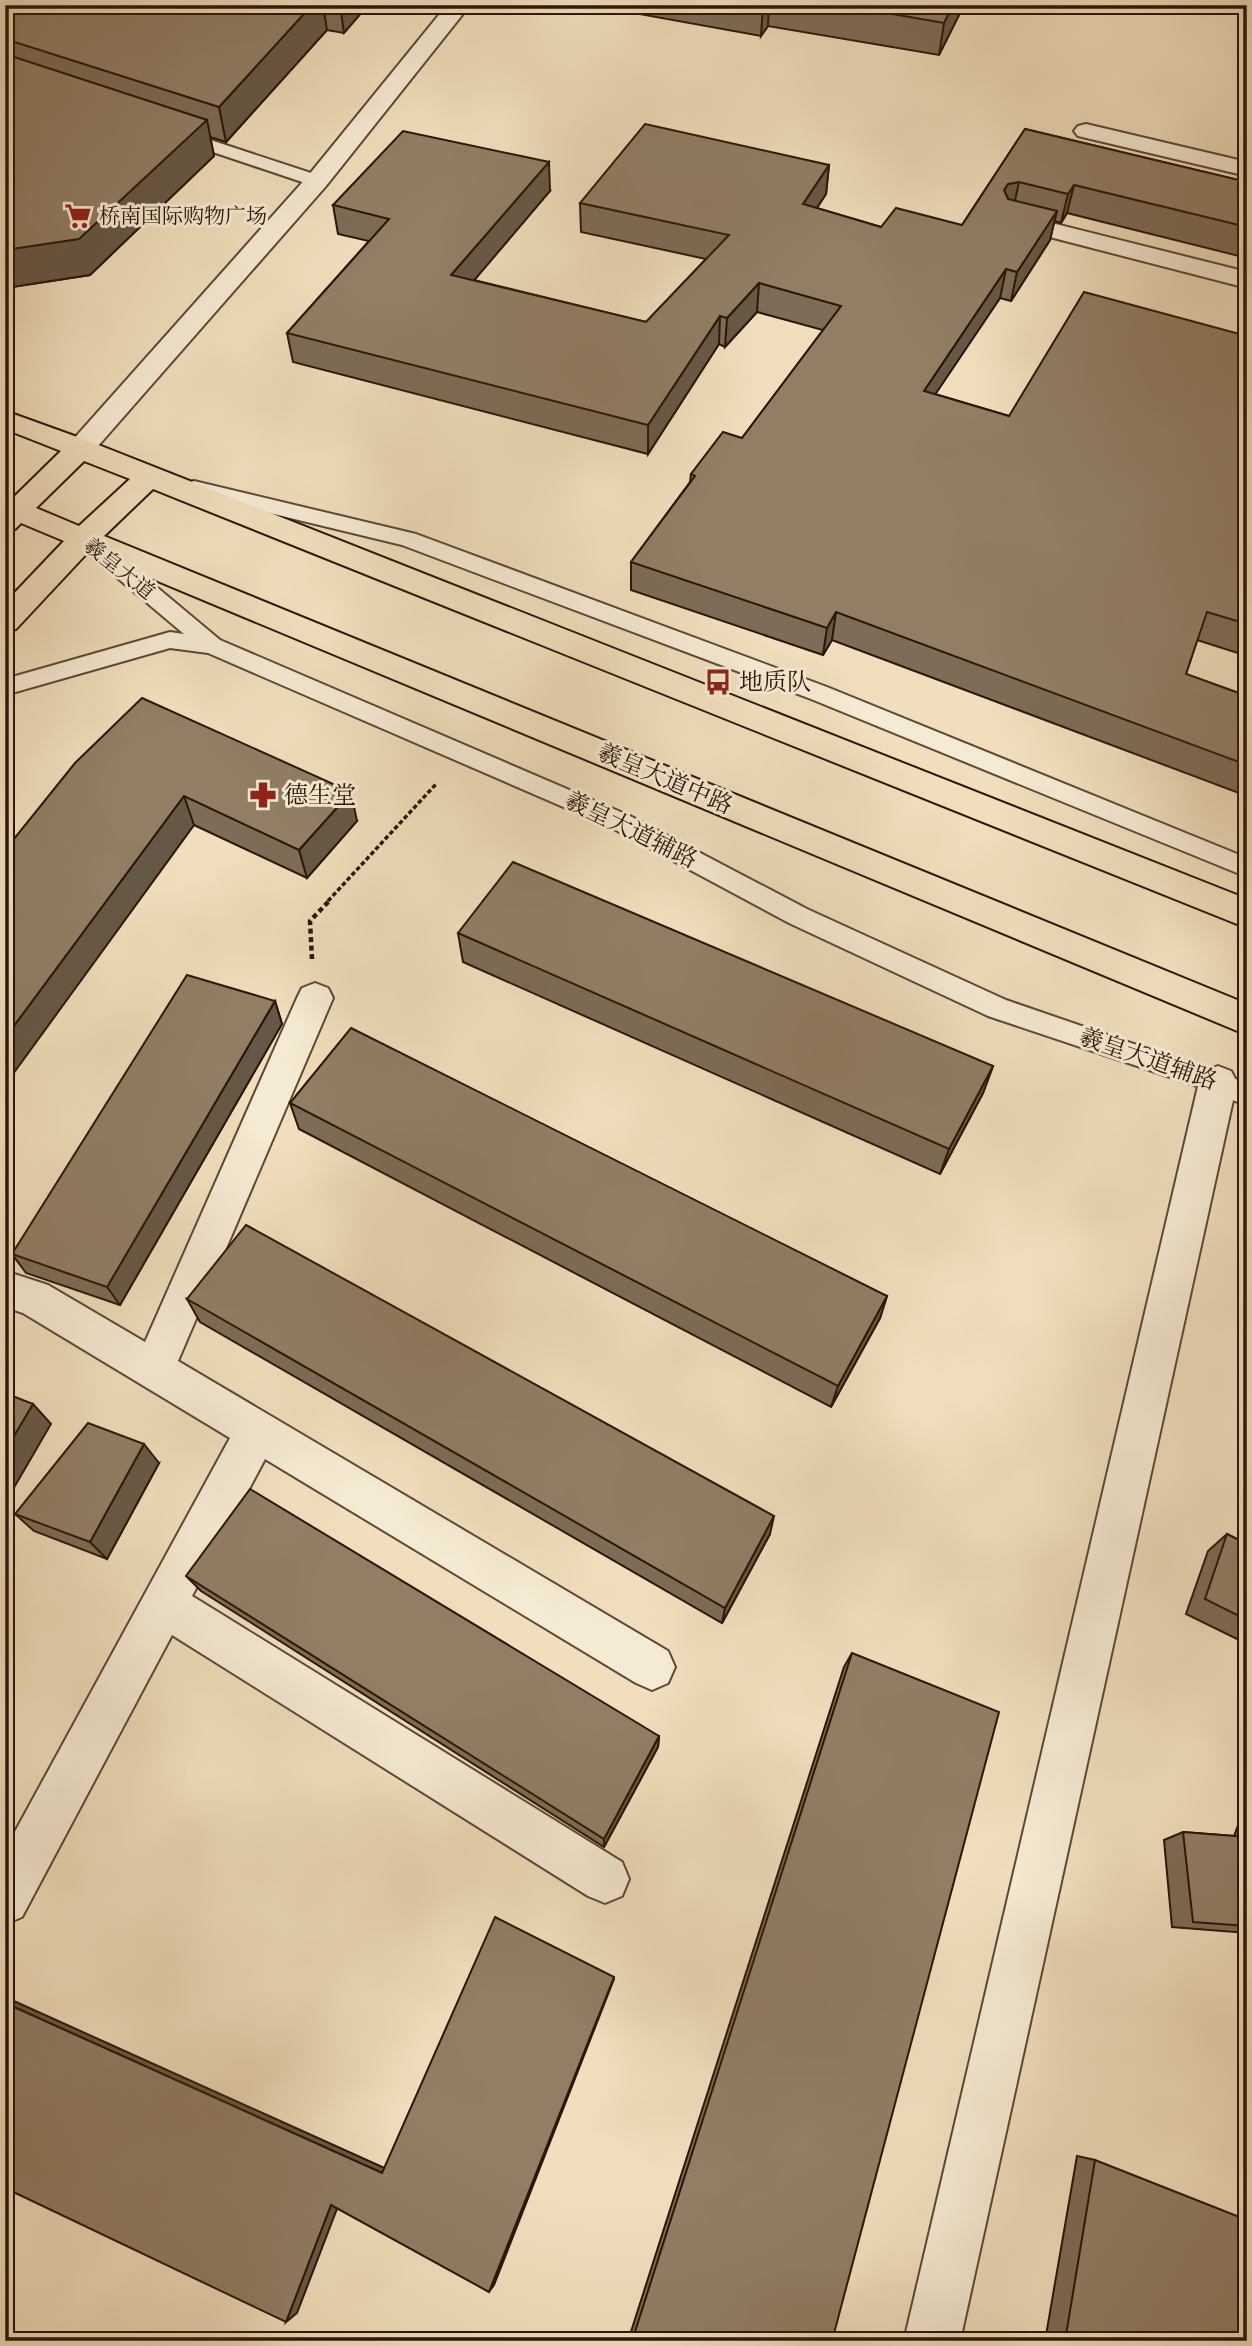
<svg xmlns="http://www.w3.org/2000/svg" width="1252" height="2346" font-family="Cardo,'Noto Serif SC',serif">
<style>
.lines{fill:none;stroke-linecap:round;stroke-linejoin:round}
.lane-casing{stroke:#5c4834;stroke-width:4}
.street-casing{stroke:#5c4834;stroke-width:4}
.primary-casing{stroke:#2b1607;stroke-width:4}
.path-far1{stroke:#2b1607;stroke-width:3.5;stroke-dasharray:4.5 2.5;stroke-linecap:butt}
.path{stroke:#2b1607;stroke-width:4.5;stroke-dasharray:5 3.5;stroke-linecap:butt}
.lane{fill:#f5ead3;fill-rule:evenodd}
.street{fill:#f5ead3;fill-rule:evenodd}
.primary{fill:#f0debc;fill-rule:evenodd}
.wall{fill:#7d6c57;stroke:#2b1607;stroke-width:2}
.shaded-wall{fill:#665847;stroke:#2b1607;stroke-width:2}
.building{fill:#917e65;stroke:#2b1607;stroke-width:2}
.labels{text-anchor:middle;dominant-baseline:central;stroke-width:6;stroke-linejoin:round;paint-order:stroke}
.far-poi-label{font-size:21px;fill:#2b1607;stroke:#f5ead3;text-anchor:start}
.far-street-label{font-size:21px;fill:#2b1607;stroke:#f5ead3}
.poi-label{font-size:24px;fill:#2b1607;stroke:#f5ead3;text-anchor:start}
.street-label{font-size:24px;fill:#2b1607;stroke:#f5ead3}
</style>
<rect width="100%" height="100%" fill="#f0debc"/>
<filter id="stains"><feTurbulence type="fractalNoise" baseFrequency=".00286" numOctaves="4"/><feColorMatrix values="0 0 0 0 .2 0 0 0 0 .09 0 0 0 0 .02 0 0 0 .5 -.17"/></filter>
<radialGradient id="worn" r=".72"><stop offset=".6" stop-color="#630" stop-opacity="0"/><stop offset="1" stop-color="#630" stop-opacity=".3"/></radialGradient>
<g class="lines">
<!-- lane casing -->
<g class="lane-casing">
<g id="lane">
<path d="M177,129L323,177L326,181L323,185H311L171,138L168,134Z"/>
<path d="M194,481L416,534L827,687L1247,858V877L811,699L402,545L187,493L184,488L187,483Z"/>
<path d="M84,531L92,533L220,640L630,816L807,909L1006,1000L1247,1083V1106L1209,1090L988,1016L789,923L612,828L208,653L170,648L5,695V679L170,632L184,634L76,543L73,538L76,533Z"/>
</g>
</g>
<!-- street casing -->
<g class="street-casing">
<g id="street">
<path d="M447,5H470L326,186L91,454L81,457L71,454L67,448L71,442L308,176Z"/>
<path d="M1086,124L1247,162V176L1078,136L1074,131L1078,126Z"/>
<path d="M1012,213L1247,272V288L1003,225L1000,220L1003,215Z"/>
<path d="M315,983L328,988L333,998L178,1361L668,1651L675,1667L668,1683L652,1690L636,1683L265,1459L192,1596L622,1862L629,1879L622,1896L605,1903L588,1896L172,1635L22,1917L5,1924V1850L230,1438L23,1313L5,1307V1271L48,1285L145,1342L297,998L302,988Z"/>
<path d="M1218,1066L1231,1071L1237,1082L960,2341H904L1199,1082L1205,1071Z"/>
</g>
</g>
<!-- primary casing -->
<g class="primary-casing">
<path id="primary" d="M5,411L91,442L1247,899V928L153,489L104,536L1247,1004V1035L88,552L16,629L5,632V603L64,541L21,523L15,529L5,531V497L12,499L61,451L5,429ZM84,461L130,479L79,526L36,508Z"/>
</g>
<!-- path-far1 -->
<path class="path-far1" d="M328,901L437,783"/>
<!-- path -->
<path class="path" d="M312,959L310,921L330,900"/>
<!-- lane -->
<use href="#lane" class="lane"/>
<!-- street -->
<use href="#street" class="street"/>
<!-- primary -->
<use href="#primary" class="primary"/>
</g>
<!-- wall -->
<g class="wall">
<path d="M5,5H368L344,33L327,30L226,142L210,137L214,156L90,275L5,288Z"/>
<path d="M606,5H964L939,55L768,26L761,36L606,8Z"/>
<path d="M1025,129L1247,182V258L1067,213L1061,223L1054,221L1050,240L1011,301L1000,298L935,394L1009,416L1247,336V656L1197,640L1186,674L1247,696V796L832,640L823,655L631,590V562L690,482L691,474L742,438L823,330L757,312L725,347L719,344L648,454L293,362L287,333L369,241L338,234L333,205L550,191L474,280L646,322L706,259L581,232L580,203L829,165L826,194L817,208L881,227L962,225Z"/>
<path d="M75,763L357,821L307,878L194,825Z"/>
<path d="M458,933L993,1066L983,1093L940,1174L463,962Z"/>
<path d="M275,1001L282,1024L120,1305L26,1273L12,1254Z"/>
<path d="M290,1103L887,1296L880,1318L831,1407L299,1129Z"/>
<path d="M187,1299L770,1534L722,1623L200,1322Z"/>
<path d="M159,1463L107,1559L34,1531L15,1514Z"/>
<path d="M1227,1534L1247,1544V1644L1186,1614L1208,1551Z"/>
<path d="M186,1576L659,1736L658,1747L604,1847L201,1591Z"/>
<path d="M852,1653L832,2341H628L844,1667Z"/>
<path d="M1247,1801V1933L1172,1927L1164,1840L1183,1832L1234,1836Z"/>
<path d="M1077,2156L1095,2160L1247,2341H1045Z"/>
</g>
<!-- shaded-wall -->
<g class="shaded-wall">
<path d="M312,5H323L327,30L226,142L219,107Z"/>
<path d="M340,5H368L344,33Z"/>
<path d="M763,5H769L768,26L761,36Z"/>
<path d="M953,5H964L939,55L944,23Z"/>
<path d="M207,120L214,156L90,275L5,288V250Z"/>
<path d="M549,162L550,191L454,304L451,275Z"/>
<path d="M829,165L826,194L800,233L803,204Z"/>
<path d="M1019,182L1013,210L1004,190L1008,184Z"/>
<path d="M1074,185L1067,213L1061,223L1068,194Z"/>
<path d="M1057,211L1050,240L1011,301L1017,272Z"/>
<path d="M1006,269L1000,298L918,420L924,391Z"/>
<path d="M759,283L757,312L725,347L727,318Z"/>
<path d="M720,316L719,344L648,454V425Z"/>
<path d="M836,612L832,640L823,655L827,628Z"/>
<path d="M351,792L357,821L307,878L299,850Z"/>
<path d="M184,796L194,825L5,1085V1038Z"/>
<path d="M275,1001L282,1024L120,1305L107,1287Z"/>
<path d="M993,1066L983,1093L940,1174L949,1149Z"/>
<path d="M887,1296L880,1318L831,1407L838,1386Z"/>
<path d="M33,1404L51,1424L5,1503V1451Z"/>
<path d="M144,1444L159,1463L107,1559L90,1542Z"/>
<path d="M774,1516L770,1534L722,1623L725,1608Z"/>
<path d="M659,1736L658,1747L604,1847V1839Z"/>
<path d="M614,1977V1979L494,2285L489,2292Z"/>
<path d="M5,1997L389,2170L382,2173L5,2003Z"/>
<path d="M340,2201L297,2313L286,2322L331,2205Z"/>
</g>
<!-- building -->
<g class="building">
<path d="M5,5H312L219,107L5,39Z"/>
<path d="M840,5H953L944,23Z"/>
<path d="M5,54L207,120L79,239L5,250Z"/>
<path d="M645,124L829,165L803,204L881,227L896,208L962,225L1025,129L1247,182V227L1074,185L1068,194L1019,182L1008,184L1004,190L1008,199L1057,211L1017,272L1006,269L924,391L1009,416L1084,292L1247,336V624L1207,612L1186,674L1247,696V765L836,612L827,628L631,562L695,476L691,474L723,432L742,438L841,306L759,283L727,318L720,316L648,425L287,333L389,219L333,205L403,131L549,162L451,275L646,322L729,235L580,203Z"/>
<path d="M142,698L351,792L299,850L184,796L5,1038V850L75,763Z"/>
<path d="M513,862L993,1066L949,1149L458,933Z"/>
<path d="M187,975L275,1001L107,1287L12,1254Z"/>
<path d="M351,1028L887,1296L838,1386L290,1103Z"/>
<path d="M246,1225L774,1516L725,1608L187,1299Z"/>
<path d="M5,1393L33,1404L5,1451Z"/>
<path d="M88,1423L144,1444L90,1542L15,1514Z"/>
<path d="M250,1489L659,1736L604,1839L186,1576Z"/>
<path d="M1227,1534L1247,1544V1620L1205,1599Z"/>
<path d="M852,1653L999,1712L832,2341H632Z"/>
<path d="M1183,1832L1247,1837V1926L1193,1922Z"/>
<path d="M495,1917L614,1977L489,2292L331,2205L286,2322L5,2188V2003L382,2173Z"/>
<path d="M1095,2160L1247,2220V2341H1065Z"/>
</g>
<!-- icons -->
<defs>
<g id="supermarket-bare" transform="scale(2.1)"><path d="M-6-5.5h2.5l.6 2H6L4.5 2H-2.5L-4.4-4H-6ZM-1.5 3.2a1.3 1.3 0 1 0 .1 0ZM3 3.2a1.3 1.3 0 1 0 .1 0Z" fill="#8f2418" stroke="#f5ead3" stroke-width="2.5" paint-order="stroke"/></g>
<g id="bus-bare" transform="scale(2.1)"><path d="M-5-6H5V4H4V6H2V4H-2V6H-4V4H-5ZM-3.5-4V0h7V-4ZM-3.5 1.2v1.5H-2V1.2ZM2 1.2v1.5H3.5V1.2Z" fill="#8f2418" stroke="#f5ead3" stroke-width="2.5" paint-order="stroke"/></g>
<g id="pharmacy-bare" transform="scale(2.1)"><path d="M-2-6h4v4h4v4h-4v4h-4v-4h-4v-4h4Z" fill="#8f2418" stroke="#f5ead3" stroke-width="2.5" paint-order="stroke"/></g>
</defs>
<g fill-rule="evenodd">
<use href="#supermarket-bare" x="78" y="216"/>
<use href="#bus-bare" x="718" y="682"/>
<use href="#pharmacy-bare" x="263" y="795"/>
</g>
<g class="labels">
<!-- far-poi labels -->
<g class="far-poi-label">
<text x="99" y="216">桥南国际购物广场</text>
</g>
<!-- far-street labels -->
<g class="far-street-label">
<text transform="translate(119 569) rotate(39)">羲皇大道</text>
</g>
<!-- poi labels -->
<g class="poi-label">
<text x="739" y="682">地质队</text>
<text x="284" y="795">德生堂</text>
</g>
<!-- street labels -->
<g class="street-label">
<text transform="translate(665 779) rotate(23)">羲皇大道中路</text>
<text transform="translate(631 830) rotate(26)">羲皇大道辅路</text>
<text transform="translate(1148 1059) rotate(19)">羲皇大道辅路</text>
</g>
</g>
<!-- margin -->
<rect width="1252" height="2346" fill="none" stroke="#f0debc" stroke-width="28"/>
<rect x="7" y="7" width="1238" height="2332" fill="none" stroke="#2b1607" stroke-width="3.5"/>
<rect x="14" y="14" width="1224" height="2318" fill="none" stroke="#2b1607" stroke-width="2"/>
<rect width="100%" height="100%" filter="url(#stains)"/>
<rect width="100%" height="100%" fill="url(#worn)"/>
</svg>
